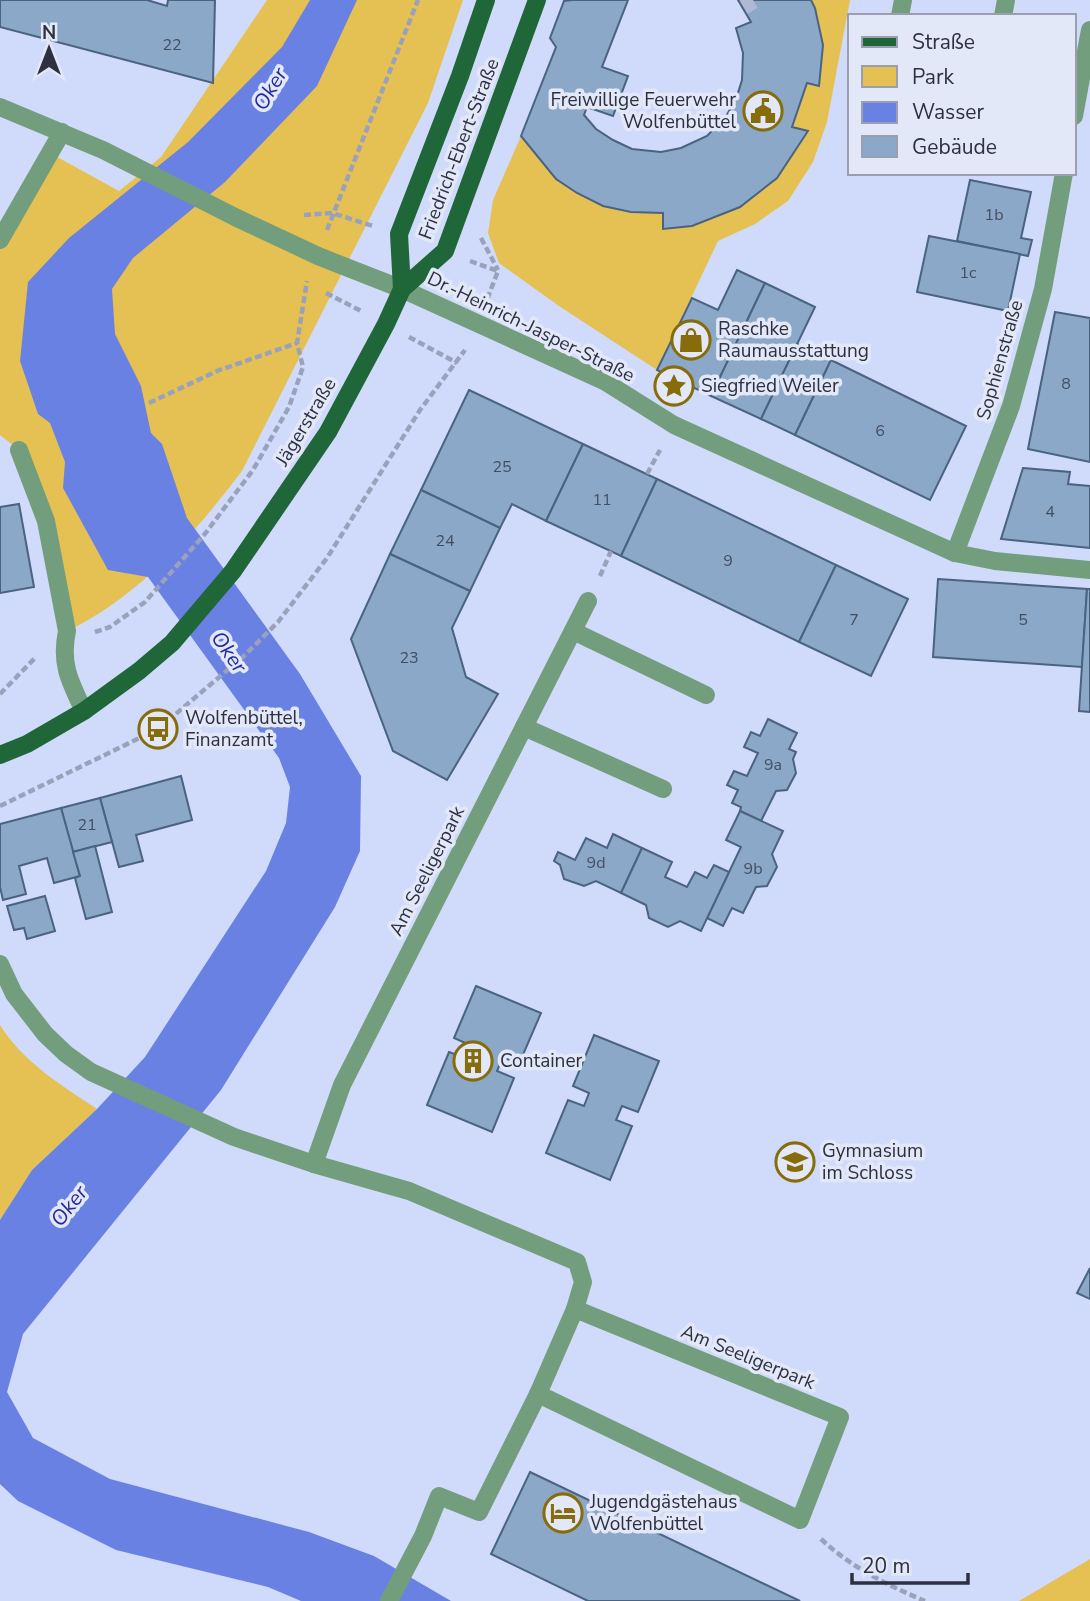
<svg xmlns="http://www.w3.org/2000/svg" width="1090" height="1601" font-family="'Nunito Sans',sans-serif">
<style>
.green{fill:#e5c153}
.water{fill:#6a81e4}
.building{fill:#8ba8c8;stroke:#496380;stroke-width:2}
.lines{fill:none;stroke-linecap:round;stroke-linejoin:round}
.minor-tunnel{stroke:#afb8d5;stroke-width:18;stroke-dasharray:18 9;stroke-linecap:butt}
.path{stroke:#99a1bb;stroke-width:4.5;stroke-dasharray:7 3.5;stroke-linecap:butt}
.minor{stroke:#739e7d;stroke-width:18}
.major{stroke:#1f6638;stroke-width:18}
.labels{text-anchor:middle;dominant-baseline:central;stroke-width:7;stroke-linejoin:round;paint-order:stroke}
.number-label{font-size:16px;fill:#444e62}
.poi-label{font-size:19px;fill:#2c3040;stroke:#e3e8f8;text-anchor:start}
.street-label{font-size:19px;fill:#2c3040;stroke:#e3e8f8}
.water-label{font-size:21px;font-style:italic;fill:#252a9d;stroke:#e3e8f8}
</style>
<rect width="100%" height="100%" fill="#d0dafa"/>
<!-- green -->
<g class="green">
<path d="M267,0H463L428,103L242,471C195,533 139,597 67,631L19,450L0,435V240L50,153L119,191L161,157Z"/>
<path d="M811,0H850L827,122L813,162L788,201L755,224L718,241L657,370L559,306L499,263L488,233L493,200L521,136C550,176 578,203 629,212C640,214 651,211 662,213C672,215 682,222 692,226L740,207L777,178L807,132L792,127L807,83L819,85C824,57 824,27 811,0Z"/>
<path d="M0,1025C24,1063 60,1084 97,1109L32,1170L0,1220Z"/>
<path d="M1090,1559V1601H1019Z"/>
</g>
<!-- water -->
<path class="water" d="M310,0H357L317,86L225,182L133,258L112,289L115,334L141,386L151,433L162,444L187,518L300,674L361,776L360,851L335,907L221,1090L23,1334L7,1392L33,1438L110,1479L309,1532L374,1556L451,1601H301L268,1587L116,1550L18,1501L0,1484V1220L32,1170L97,1109L145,1057L266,871L286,823L290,787L279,758L148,577L108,570L63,488L65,462L50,423L38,414L20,361L28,282L69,238L188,142L282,47Z"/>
<!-- building -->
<g class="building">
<path d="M0,0H147L167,6L168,0H215L213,83L0,27Z"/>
<path d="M572,0H628L602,67L628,76L613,116L587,107L584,115L596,129L613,140L632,149L661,152L681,148L707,136L725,118L736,99L742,80L743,53L736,28L751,22L738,0H811L815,8L823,45L819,86L807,83L792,127L808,131L777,178L740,207L692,226L663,229V213L631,212L603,206L577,193L556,179L521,136L556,47L550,38L564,1Z"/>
<path d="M970,180L1031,192L1021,238L1032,240L1028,256L957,241Z"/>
<path d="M929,236L1020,254L1008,311L917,292Z"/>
<path d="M737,270L765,283L711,396L657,370L692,298L718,310Z"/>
<path d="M765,283L815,307L761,419L711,396Z"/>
<path d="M1055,312L1090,318V462L1028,449Z"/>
<path d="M797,344L831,360L795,435L761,419Z"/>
<path d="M831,360L966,426L930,500L795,435Z"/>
<path d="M469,390L583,444L546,521L512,504L500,528L421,490Z"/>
<path d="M583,444L657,479L621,556L546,521Z"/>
<path d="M1023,468L1070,472L1068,484L1090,486V548L1001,539Z"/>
<path d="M657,479L836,565L799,642L621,556Z"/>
<path d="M421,490L500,528L470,591L390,554Z"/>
<path d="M19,504L34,587L0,593V507Z"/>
<path d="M390,554L470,591L452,628L466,677L498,694L447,780L393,751L351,639Z"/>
<path d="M836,565L908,599L871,676L799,642Z"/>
<path d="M938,579L1087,589L1082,667L933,657Z"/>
<path d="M1087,589H1090V712L1079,711Z"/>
<path d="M768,719L797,733L789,749L796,752L793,759L796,773L787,790L776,791L761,821L740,811L741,807L732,803L738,790L727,785L734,771L747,776L758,753L744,747L751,732L760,736Z"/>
<path d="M181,776L192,820L136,835L143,861L119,867L100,798Z"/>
<path d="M100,798L112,842L73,852L61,808Z"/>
<path d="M61,808L80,876L54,883L47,858L19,866L26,894L3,900L0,887V824Z"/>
<path d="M740,811L783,831L772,854L777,867L767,886L756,887L743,913L732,908L723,926L707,918L741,847L726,840Z"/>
<path d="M613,834L642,848L621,893L596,881L584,886L564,879L560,865L554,861L558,852L575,860L586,838L607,848Z"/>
<path d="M95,846L112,912L86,919L75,878L80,876L73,852Z"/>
<path d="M642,848L672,862L665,877L687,887L695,872L707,878L714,865L729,872L701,931L680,921L668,927L649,918L646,905L621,893Z"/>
<path d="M45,896L55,931L27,939L24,928L14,930L7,906Z"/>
<path d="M476,986L541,1013L519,1064L503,1057L497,1071L514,1078L492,1132L427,1105L449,1052L465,1058L470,1045L454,1038Z"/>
<path d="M594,1035L659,1061L638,1112L622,1106L616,1120L632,1126L610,1180L546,1153L568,1100L584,1106L589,1093L573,1086Z"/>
<path d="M1090,1268V1299L1077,1293Z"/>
<path d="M530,1472L800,1601H588L491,1554Z"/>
</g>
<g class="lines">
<!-- minor-tunnel -->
<path class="minor-tunnel" d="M743,6L753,0"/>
<!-- path -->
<g class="path">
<path d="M304,215L332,213L373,226"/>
<path d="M327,230L418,0"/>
<path d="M481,238L498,270"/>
<path d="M470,261L498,271L488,297"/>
<path d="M326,293L361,311"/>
<path d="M409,337L457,363"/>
<path d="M149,403L217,371L297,343"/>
<path d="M647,474L660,450"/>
<path d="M600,576L611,551"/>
<path d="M95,632L110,627L145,602L204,535L253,470L289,407L303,367L297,343L307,281"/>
<path d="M0,694L36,657"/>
<path d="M0,806L158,729L244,656L278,622L327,558L420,410L465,350"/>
<path d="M821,1539C851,1567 887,1585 925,1601"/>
</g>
<!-- minor -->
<g class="minor">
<path d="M900,16L903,0"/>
<path d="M1003,16L1006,0"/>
<path d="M0,107L103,150L237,218L318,256L402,289L604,381L674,425L955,553L995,561L1090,570"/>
<path d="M1074,116L1090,30"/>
<path d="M0,240L62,132"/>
<path d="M19,450L46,521L67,631C60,664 70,682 84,711"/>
<path d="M955,553L1011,406L1043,289L1064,173"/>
<path d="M573,631L706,695"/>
<path d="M524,727L663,789"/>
<path d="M0,964L14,994L45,1034L66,1054L91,1072L234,1137L314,1164L409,1191L577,1262L583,1282L575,1309L840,1417L800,1520L538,1394"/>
<path d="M314,1164L342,1085L588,601"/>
<path d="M389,1601L423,1536L439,1496L479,1512L538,1394L575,1309"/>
</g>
<!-- major -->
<g class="major">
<path d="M402,289L399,234L460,76L486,0"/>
<path d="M0,755L27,744L84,711L139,671L172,643L233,571L328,432L386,324L402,289L445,251L537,0"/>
</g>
</g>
<!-- icons -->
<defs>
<g id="civic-ring" transform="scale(2.0125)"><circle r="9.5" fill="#e3e8f8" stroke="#866c0a" stroke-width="1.5"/><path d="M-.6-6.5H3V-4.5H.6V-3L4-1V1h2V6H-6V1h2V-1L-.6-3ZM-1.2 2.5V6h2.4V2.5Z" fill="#866c0a"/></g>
<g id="shop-ring" transform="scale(2.0125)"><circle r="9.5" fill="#e3e8f8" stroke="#866c0a" stroke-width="1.5"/><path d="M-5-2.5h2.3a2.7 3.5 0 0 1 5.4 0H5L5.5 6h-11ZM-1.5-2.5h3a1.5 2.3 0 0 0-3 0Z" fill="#866c0a"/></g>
<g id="sight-ring" transform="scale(2.0125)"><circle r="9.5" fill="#e3e8f8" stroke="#866c0a" stroke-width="1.5"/><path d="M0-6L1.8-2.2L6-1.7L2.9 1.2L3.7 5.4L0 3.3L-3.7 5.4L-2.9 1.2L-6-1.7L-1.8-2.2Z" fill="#866c0a"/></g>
<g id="bus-ring" transform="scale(2.0125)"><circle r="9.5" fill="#e3e8f8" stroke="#866c0a" stroke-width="1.5"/><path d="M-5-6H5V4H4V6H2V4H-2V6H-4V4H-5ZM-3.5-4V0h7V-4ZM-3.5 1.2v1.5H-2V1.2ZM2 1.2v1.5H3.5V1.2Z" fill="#866c0a"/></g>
<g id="building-ring" transform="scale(2.0125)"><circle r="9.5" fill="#e3e8f8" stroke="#866c0a" stroke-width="1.5"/><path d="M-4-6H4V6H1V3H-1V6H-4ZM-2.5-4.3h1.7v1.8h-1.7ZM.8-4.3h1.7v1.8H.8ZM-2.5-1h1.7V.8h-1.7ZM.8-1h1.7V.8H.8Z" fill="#866c0a"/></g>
<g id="school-ring" transform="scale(2.0125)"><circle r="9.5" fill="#e3e8f8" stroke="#866c0a" stroke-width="1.5"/><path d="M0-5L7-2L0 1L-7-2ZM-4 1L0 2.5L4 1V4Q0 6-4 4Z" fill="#866c0a"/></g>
<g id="hotel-ring" transform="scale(2.0125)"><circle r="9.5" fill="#e3e8f8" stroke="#866c0a" stroke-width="1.5"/><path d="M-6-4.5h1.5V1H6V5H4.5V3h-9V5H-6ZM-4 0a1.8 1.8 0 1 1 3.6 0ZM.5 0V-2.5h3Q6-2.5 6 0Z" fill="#866c0a"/></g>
</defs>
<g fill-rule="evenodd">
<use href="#civic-ring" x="763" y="111"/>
<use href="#shop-ring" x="691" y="340"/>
<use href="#sight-ring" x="674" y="386"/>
<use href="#bus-ring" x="158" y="729"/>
<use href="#building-ring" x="473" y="1061"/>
<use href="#school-ring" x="795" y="1162"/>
<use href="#hotel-ring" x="563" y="1513"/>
</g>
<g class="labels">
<!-- number labels -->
<g class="number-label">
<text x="172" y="45">22</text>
<text x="994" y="215">1b</text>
<text x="968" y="273">1c</text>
<text x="1066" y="384">8</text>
<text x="880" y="431">6</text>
<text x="502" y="467">25</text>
<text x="602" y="500">11</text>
<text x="1050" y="512">4</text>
<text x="445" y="541">24</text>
<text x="728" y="561">9</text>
<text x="854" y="620">7</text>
<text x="1023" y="620">5</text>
<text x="409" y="658">23</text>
<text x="773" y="765">9a</text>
<text x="87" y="825">21</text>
<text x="596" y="863">9d</text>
<text x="753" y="869">9b</text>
</g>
<!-- poi labels -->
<g class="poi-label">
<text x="736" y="100" text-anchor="end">Freiwillige Feuerwehr<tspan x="736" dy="22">Wolfenbüttel</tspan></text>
<text x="718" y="329">Raschke<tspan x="718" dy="22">Raumausstattung</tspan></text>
<text x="701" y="386">Siegfried Weiler</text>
<text x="185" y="718">Wolfenbüttel,<tspan x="185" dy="22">Finanzamt</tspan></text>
<text x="500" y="1061">Container</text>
<text x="822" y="1151">Gymnasium<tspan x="822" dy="22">im Schloss</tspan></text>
<text x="590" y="1502">Jugendgästehaus<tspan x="590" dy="22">Wolfenbüttel</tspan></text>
</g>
<!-- street labels -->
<g class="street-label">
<text transform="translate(459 149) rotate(-69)">Friedrich-Ebert-Straße</text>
<text transform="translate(531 327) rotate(26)">Dr.-Heinrich-Jasper-Straße</text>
<text transform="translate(1000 360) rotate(-74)">Sophienstraße</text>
<text transform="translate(306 422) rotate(-59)">Jägerstraße</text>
<text transform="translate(427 871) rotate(-63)">Am Seeligerpark</text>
<text transform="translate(748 1357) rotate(22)">Am Seeligerpark</text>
</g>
<!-- water labels -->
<g class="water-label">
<text transform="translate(270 89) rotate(-59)">Oker</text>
<text transform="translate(229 652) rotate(55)">Oker</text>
<text transform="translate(69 1206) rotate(-52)">Oker</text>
</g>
</g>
<!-- legend -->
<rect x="848" y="14" width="228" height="161" fill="#e3e8f8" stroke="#9a9eae" stroke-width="2"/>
<rect x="862" y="37" width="35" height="10" fill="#1f6638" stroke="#9a9eae" stroke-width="2"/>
<text x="912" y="49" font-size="21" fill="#2c3040">Straße</text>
<rect x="862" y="66" width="35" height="21" fill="#e5c153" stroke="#9a9eae" stroke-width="2"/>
<text x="912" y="84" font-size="21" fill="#2c3040">Park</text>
<rect x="862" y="102" width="35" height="21" fill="#6a81e4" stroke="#9a9eae" stroke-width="2"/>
<text x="912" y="119" font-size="21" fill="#2c3040">Wasser</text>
<rect x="862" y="136" width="35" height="21" fill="#8ba8c8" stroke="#9a9eae" stroke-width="2"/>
<text x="912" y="154" font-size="21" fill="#2c3040">Gebäude</text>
<!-- north arrow -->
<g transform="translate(49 49)" stroke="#e3e8f8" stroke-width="5" paint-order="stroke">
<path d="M0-5L12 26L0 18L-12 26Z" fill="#2c3040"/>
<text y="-10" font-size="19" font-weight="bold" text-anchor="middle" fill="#2c3040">N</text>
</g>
<!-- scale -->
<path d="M852 1573v10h116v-10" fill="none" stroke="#2c3040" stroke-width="3.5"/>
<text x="862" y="1573" font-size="21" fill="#2c3040" stroke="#e3e8f8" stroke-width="5" paint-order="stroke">20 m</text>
</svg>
